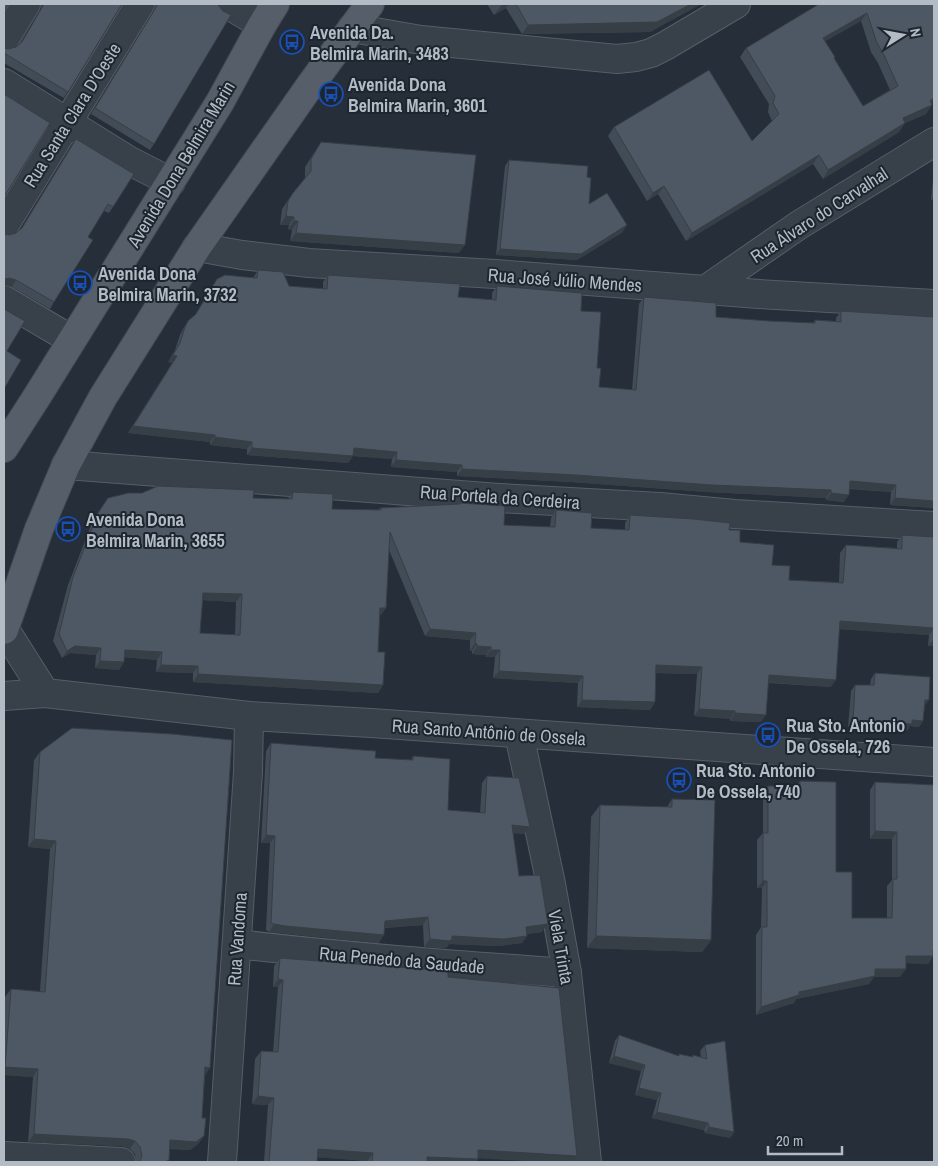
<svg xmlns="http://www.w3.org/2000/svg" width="938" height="1166" font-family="'Archivo Narrow',sans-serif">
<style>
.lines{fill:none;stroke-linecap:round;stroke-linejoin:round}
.street-casing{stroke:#565e67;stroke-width:30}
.primary-casing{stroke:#414952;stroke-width:30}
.street{stroke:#384049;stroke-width:28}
.primary{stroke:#565f69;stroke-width:28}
.wall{fill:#424c56;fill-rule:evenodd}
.shaded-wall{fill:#363e46}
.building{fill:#4d5864;stroke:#363e46;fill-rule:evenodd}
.labels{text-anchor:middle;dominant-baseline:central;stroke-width:4;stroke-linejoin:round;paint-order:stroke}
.poi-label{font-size:18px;font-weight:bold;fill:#b3bbc5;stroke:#1d252e;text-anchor:start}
.street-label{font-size:18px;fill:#b3bbc5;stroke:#1d252e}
</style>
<rect width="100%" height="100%" fill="#252e39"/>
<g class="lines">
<!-- street casing -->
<g class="street-casing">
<g id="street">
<path d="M227,4L262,25"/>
<path d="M352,28L421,40L617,59L636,57L651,53L665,46L736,4"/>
<path d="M4,40L26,4"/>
<path d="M4,83L128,160L171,182"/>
<path d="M4,226L140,4"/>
<path d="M197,247L242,255L309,263L495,274L759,294L934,304"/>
<path d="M705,290L799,225L934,142"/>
<path d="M4,300L72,340"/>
<path d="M66,465L499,498L660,507L735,514L934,526"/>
<path d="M4,628L45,693"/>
<path d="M4,696L45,693L249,716L371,723L934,762"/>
<path d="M519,734L551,884L567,973L587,1162"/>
<path d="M237,944C347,957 457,965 567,973"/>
<path d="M4,1156L121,1162"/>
<path d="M222,1162L248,772L249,716"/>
</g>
</g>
<!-- primary casing -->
<g class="primary-casing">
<g id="primary">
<path d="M4,448L38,395L220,102L262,25L275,4"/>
<path d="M4,630L39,529L66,465L103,397L197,247L309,87L370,4"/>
</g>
</g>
<!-- street -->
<use href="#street" class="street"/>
<!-- primary -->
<use href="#primary" class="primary"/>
</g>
<!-- wall -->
<g class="wall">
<path d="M42,4H122L64,98L4,63V48L8,49L16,47L20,43L40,12Z"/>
<path d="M155,4H218L154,144L150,150L91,114L153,12Z"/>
<path d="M487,4H701L650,32L522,34L506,8L494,15Z"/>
<path d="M817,4H934V102L931,104L926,114L905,123L899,132L823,179L813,164L686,241L658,194L647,201L608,136L614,127L752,141L772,121L768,112L769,104L740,57L746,48L818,5ZM861,21L871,52L878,63L890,90L863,106L834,59L835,57L825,41Z"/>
<path d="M76,139L113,207L109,213L104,211L88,237L54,302L50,309L12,287L4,285V234L9,235L16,233L21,229Z"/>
<path d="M321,142L459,253L290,241L292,230L288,229L289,225H280L282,209L293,193L305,178V167Z"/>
<path d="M509,160L587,177L589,204L623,232L577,260L496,255L505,166Z"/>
<path d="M934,169V200H931Z"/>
<path d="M258,270L289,286L323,289V282L328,275L458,297L492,300V293L497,286L581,311L597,368L599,387L632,390L639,304L644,297L716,317L769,321L813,323L815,320L836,321V318L841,311L934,317V508L890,505L891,492L849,489L844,502L826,500V498L707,492L571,482L457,476V472L391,467L392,459L353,456L348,463L247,455V449L210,445V442L128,433L172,363L168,362L175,350L180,335L183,329L188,321L195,315L217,279L253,278Z"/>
<path d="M293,492L332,509L378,510L380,508L459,504L460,503L504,525L550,527L551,518L556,510L591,528L625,530V523L630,515L729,530L740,542L772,565L789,580L839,582L840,553L846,545L897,548V542L902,535L934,537V646H928L929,635L839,629L831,687L768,683L761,722L730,721V719L694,716L697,674L656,673L655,702L650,710L577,707L578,683L493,678L495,657H485L486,655L472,654V651H470V640L425,636L389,550L386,608L381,615H380L378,652L383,685L378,693L193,682V673L156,672L157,660L124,657V662L119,670L95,668L96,655L70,653L62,658L53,641L68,585L93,520L108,498H253L288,499ZM203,600L236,602L235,635L200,633Z"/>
<path d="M875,673L925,706L923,721L919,727L910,726L907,731L848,727L851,691L855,685H870L871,679Z"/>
<path d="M271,743L375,758L411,760L413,756L448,810L480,813L482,783L487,776L530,827L524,834L513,833L519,876L542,932L527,934V936L522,943L499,946L449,944L447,947L445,948L424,947L423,925L385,928L379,943L280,933L269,932L266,930L270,843H261L266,751Z"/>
<path d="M40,752L205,1076L202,1118L204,1136L198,1144L190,1150L170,1149L169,1160L167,1162H136L135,1154L130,1149L122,1146L28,1142L33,1077L4,1075V1021L5,997L11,989L40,991L50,849L28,847L34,760Z"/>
<path d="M800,781L836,872L852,918H887V886L892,880V839H870V790L875,782L934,785V955L928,964L906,963L900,977H874L869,984L796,999L794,1003L756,1015V935L761,927L762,888H757V840L763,833V793L768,786H796Z"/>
<path d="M672,799L711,940L702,952L587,948L591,817L600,805L667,807Z"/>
<path d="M280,958L448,977L478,1159L475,1162H367V1161L317,1157V1162H264L268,1105L252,1104L255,1059L261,1051L273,1052L278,987H273L274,966Z"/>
<path d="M619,1035L678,1056L679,1054L692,1057L693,1055L701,1057L700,1051L705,1045L734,1132L730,1138L705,1133L704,1130L652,1118L657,1100L635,1095L641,1071L609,1063L615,1041Z"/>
</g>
<!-- shaded-wall -->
<g class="shaded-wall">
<path d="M504,4H509L506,8L494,15L501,6Z"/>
<path d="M691,4H701L650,32L522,34L528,25Z"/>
<path d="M867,13L861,21L817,46L823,38Z"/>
<path d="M934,98V102L928,107L932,105L926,114L897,126L903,118Z"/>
<path d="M905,123L899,132L823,179L828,170Z"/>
<path d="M819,155L813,164L686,241L692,233Z"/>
<path d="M664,186L658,194L647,201L653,193Z"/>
<path d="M934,195V200H931Z"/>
<path d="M286,216L294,217L289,225H280Z"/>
<path d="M294,221H298L292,230L288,229Z"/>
<path d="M627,225L623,232L577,260L496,255L500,249Z"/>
<path d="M296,233L465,245L459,253L290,241Z"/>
<path d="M9,278L16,280L12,287L4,285V281L6,279Z"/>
<path d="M173,355L177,356L172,363L168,362Z"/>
<path d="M133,426L215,435L210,442L128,433Z"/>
<path d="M215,437L252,442L247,449L210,445Z"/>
<path d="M252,448H354L397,452L392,459L353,456L348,463L247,455Z"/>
<path d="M396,460L462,465L457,472L391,467Z"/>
<path d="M462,469L576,475L831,490L826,498L707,492L571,482L457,476Z"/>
<path d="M850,481L896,485L891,492L845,488Z"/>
<path d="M831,493L849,495L844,502L826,500Z"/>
<path d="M895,498L934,501V508L890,505Z"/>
<path d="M203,593L242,594L236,602L198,600Z"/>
<path d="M380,608H386L381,615H375Z"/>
<path d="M840,621L934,628L929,635L835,629Z"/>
<path d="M430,629L476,633L470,640L425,636Z"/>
<path d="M934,639V646H928Z"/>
<path d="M475,643L477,644L472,651H470Z"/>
<path d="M75,646L101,648L96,655L70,653L62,658L67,651Z"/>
<path d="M477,646L491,647L486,655L472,654Z"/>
<path d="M125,650L162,652L157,660L120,657Z"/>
<path d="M491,650H500L495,657H485Z"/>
<path d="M100,661L124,662L119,670L95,668Z"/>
<path d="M161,665L198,666L193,673L156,672Z"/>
<path d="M656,665L702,667L697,674L651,673Z"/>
<path d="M499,671L583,676L578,683L493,678Z"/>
<path d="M198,674L383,685L378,693L193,682Z"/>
<path d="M769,675L836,680L831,687L763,682Z"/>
<path d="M582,700L655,702L650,710L577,707Z"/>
<path d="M925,700H929L925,706H920Z"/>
<path d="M699,709L735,711L730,719L694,716Z"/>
<path d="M735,713L766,715L761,722L730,721Z"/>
<path d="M912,720L923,721L919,727L910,726L907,731L848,727L853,721Z"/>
<path d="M512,825L530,827L524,834L507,833Z"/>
<path d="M875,831L897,832L892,839H870Z"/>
<path d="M266,835L275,836L270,843H261Z"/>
<path d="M34,839L56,841L50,849L28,847Z"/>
<path d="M763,881H767L762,888H757Z"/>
<path d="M428,917L423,925L380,928L385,921Z"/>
<path d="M274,924L384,935L379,943L269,932Z"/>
<path d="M548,924L542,932L521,935L526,927Z"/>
<path d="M452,936H527L522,943L499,946L449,944L447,947L445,948L424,947L430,939Z"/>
<path d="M596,936L711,940L702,952L587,948Z"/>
<path d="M933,950H934V955L928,964L900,963L906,956Z"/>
<path d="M875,969H906L900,977H874L869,984L796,999L794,1003L756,1015L761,1007L799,992Z"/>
<path d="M278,979L283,980L278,987H273Z"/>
<path d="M614,1056L645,1065L641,1071L609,1063Z"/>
<path d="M5,1067L38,1069L33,1077L4,1075V1070Z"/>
<path d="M205,1067L210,1068L205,1076Z"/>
<path d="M639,1088L661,1093L657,1100L635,1095Z"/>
<path d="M258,1096L274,1098L268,1105L252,1104Z"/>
<path d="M657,1112L708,1123L704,1130L652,1118Z"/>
<path d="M709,1127L734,1132L730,1138L705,1133Z"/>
<path d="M34,1134L128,1139L135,1141L130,1149L122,1146L28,1142Z"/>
<path d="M204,1136L198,1144L190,1150L165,1148L170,1140Z"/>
<path d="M318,1149L373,1153L367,1161L312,1157Z"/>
<path d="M478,1150L577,1156L573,1162H541L473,1158Z"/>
<path d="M427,1157L478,1159L475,1162H424Z"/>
</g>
<!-- building -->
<g class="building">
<path d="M4,4H8L4,11Z"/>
<path d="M44,4H122L68,92L4,53V48L8,49L16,47L22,42Z"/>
<path d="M158,4H218V5L223,11L231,15L154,144L95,108Z"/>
<path d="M516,4H691L657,22L528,25Z"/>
<path d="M819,4H934V98L930,101L932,105L903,118L905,123L828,170L819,155L692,233L664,186L653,193L614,127L709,70L752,141L779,114L773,103L775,96L746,48ZM867,13L877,43L884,55L898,86L863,106L834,58L835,57L823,38Z"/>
<path d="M4,94L50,123L4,197Z"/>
<path d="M76,139L134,174L113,207L108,204L88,237L93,240L54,302L16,280L9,278L6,279L4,277V234L9,235L16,233L22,228Z"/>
<path d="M321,142L476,155L465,245L296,233L298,221H294V217L286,216L288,201L293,193L311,171V159Z"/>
<path d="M509,160L588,166L587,177L591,178L589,204L607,193L627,225L581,254L500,249Z"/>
<path d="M258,270L283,272L289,286L327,289L328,275L460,284L458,297L496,300L497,286L582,293L581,311L601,312L597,368H601L599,387L636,390L644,297L716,303V317L769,321L815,323V320L841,322V311L934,317V501L895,498L896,485L850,481L849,495L831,493V490L712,485L576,475L462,469V465L396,460L397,452L354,448L353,456L252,448V442L215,437V435L133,426L177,356L173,355L180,343L185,327L188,321L196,314L217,279L225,275L257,278Z"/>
<path d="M4,309L25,321L7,351L21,360L4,389Z"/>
<path d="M158,486L254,490L253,498L292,499L293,492L333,494L332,509L381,510L380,508L460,504V503L505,506L504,525L555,527L556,510L592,513L591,528L629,530L630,515L694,519L730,523L729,530H740V542L774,545L772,565L790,566L789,580L843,583L846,545L902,549V535L934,537V639V628L840,621L836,680L769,675L766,715L735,713V711L699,709L702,667L656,665L655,702L582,700L583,676L499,671L500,650H491V647L477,646V644L475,643L476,633L430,629L390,532L386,608H380L378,652H385L383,685L198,674V666L161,665L162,652L125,650L124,662L100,661L101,648L75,646L67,651L59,634L73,577L98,513L108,498L128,493H142ZM203,593L242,594L240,635L200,633Z"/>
<path d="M875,673L930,677L929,700H925L923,721L912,720V724L853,721L855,685H874Z"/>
<path d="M72,728L172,734L232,740L210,1068L205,1067L202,1118H206L204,1136L196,1142L170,1140L169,1160L165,1162H140L142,1155L140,1147L135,1141L128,1139L34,1134L38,1069L5,1067L11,989L45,992L56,841L34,839L40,752Z"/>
<path d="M271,743L376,751L375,758L413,760V756L450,759L448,810L485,813L487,776L519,778L530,827L512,825L519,876L540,875L548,924L526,927L527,936L504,939L452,936V940H450V941L430,939L428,917L385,921L384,935L285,926L274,924L271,923L275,836L266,835Z"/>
<path d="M800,781L836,782V872H852V918H892L893,879H897V832L875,831V782L934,785V950H933V956H906V969H875V976L799,992V995L761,1007L762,927H767V881H763V833H768V786H800Z"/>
<path d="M672,799L715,800L711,940L596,936L600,805L672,807Z"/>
<path d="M280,958L448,971V977L559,988L577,1156L478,1150V1159L427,1157V1162H372L373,1153L318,1149L317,1162H269L274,1098L258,1096L261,1051L278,1052L283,980L278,979Z"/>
<path d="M619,1035L679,1056V1054L693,1057V1055L707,1059L705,1045L725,1041L734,1132L709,1127L708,1123L657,1112L661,1093L639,1088L645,1065L614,1056Z"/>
</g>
<!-- icons -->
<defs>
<g id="bus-ring" transform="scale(1.25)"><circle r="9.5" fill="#1d252e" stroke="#1a4fb4" stroke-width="1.5"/><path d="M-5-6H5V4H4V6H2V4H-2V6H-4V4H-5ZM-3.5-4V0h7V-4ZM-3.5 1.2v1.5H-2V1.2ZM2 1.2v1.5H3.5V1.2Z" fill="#1a4fb4"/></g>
</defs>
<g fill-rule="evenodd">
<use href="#bus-ring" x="292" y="42"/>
<use href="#bus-ring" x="331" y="94"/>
<use href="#bus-ring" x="80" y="283"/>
<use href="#bus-ring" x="68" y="529"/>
<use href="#bus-ring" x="768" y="735"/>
<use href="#bus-ring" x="679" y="780"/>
</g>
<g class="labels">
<!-- poi labels -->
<g class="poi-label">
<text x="310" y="32">Avenida Da.<tspan x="310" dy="21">Belmira Marin, 3483</tspan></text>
<text x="348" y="84">Avenida Dona<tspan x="348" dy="21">Belmira Marin, 3601</tspan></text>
<text x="98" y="273">Avenida Dona<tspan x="98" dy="21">Belmira Marin, 3732</tspan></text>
<text x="86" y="519">Avenida Dona<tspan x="86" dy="21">Belmira Marin, 3655</tspan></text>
<text x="786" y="725">Rua Sto. Antonio<tspan x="786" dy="21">De Ossela, 726</tspan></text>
<text x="696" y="770">Rua Sto. Antonio<tspan x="696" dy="21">De Ossela, 740</tspan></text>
</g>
<!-- street labels -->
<g class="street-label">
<text transform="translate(72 115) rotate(-58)">Rua Santa Clara D'Oeste</text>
<text transform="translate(181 164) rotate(-59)">Avenida Dona Belmira Marin</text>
<text transform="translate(819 215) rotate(-33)">Rua Álvaro do Carvalhal</text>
<text transform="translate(565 280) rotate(4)">Rua José Júlio Mendes</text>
<text transform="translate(500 497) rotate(4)">Rua Portela da Cerdeira</text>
<text transform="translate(489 732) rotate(4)">Rua Santo Antônio de Ossela</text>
<text transform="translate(237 939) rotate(-86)">Rua Vandoma</text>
<text transform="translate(561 947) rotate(80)">Viela Trinta</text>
<text transform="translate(402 960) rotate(5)">Rua Penedo da Saudade</text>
</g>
</g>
<!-- border -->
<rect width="938" height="1166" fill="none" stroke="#b3bbc5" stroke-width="10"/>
<!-- north arrow -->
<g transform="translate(903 35) rotate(79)" stroke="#1d252e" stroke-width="4" paint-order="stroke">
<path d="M0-4L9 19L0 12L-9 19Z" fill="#b3bbc5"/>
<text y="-8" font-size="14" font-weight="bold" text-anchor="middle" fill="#b3bbc5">N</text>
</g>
<!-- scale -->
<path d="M768 1146v8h74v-8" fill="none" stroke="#b3bbc5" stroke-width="2.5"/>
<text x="776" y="1146" font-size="15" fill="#b3bbc5" stroke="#1d252e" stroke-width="4" paint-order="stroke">20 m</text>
</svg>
